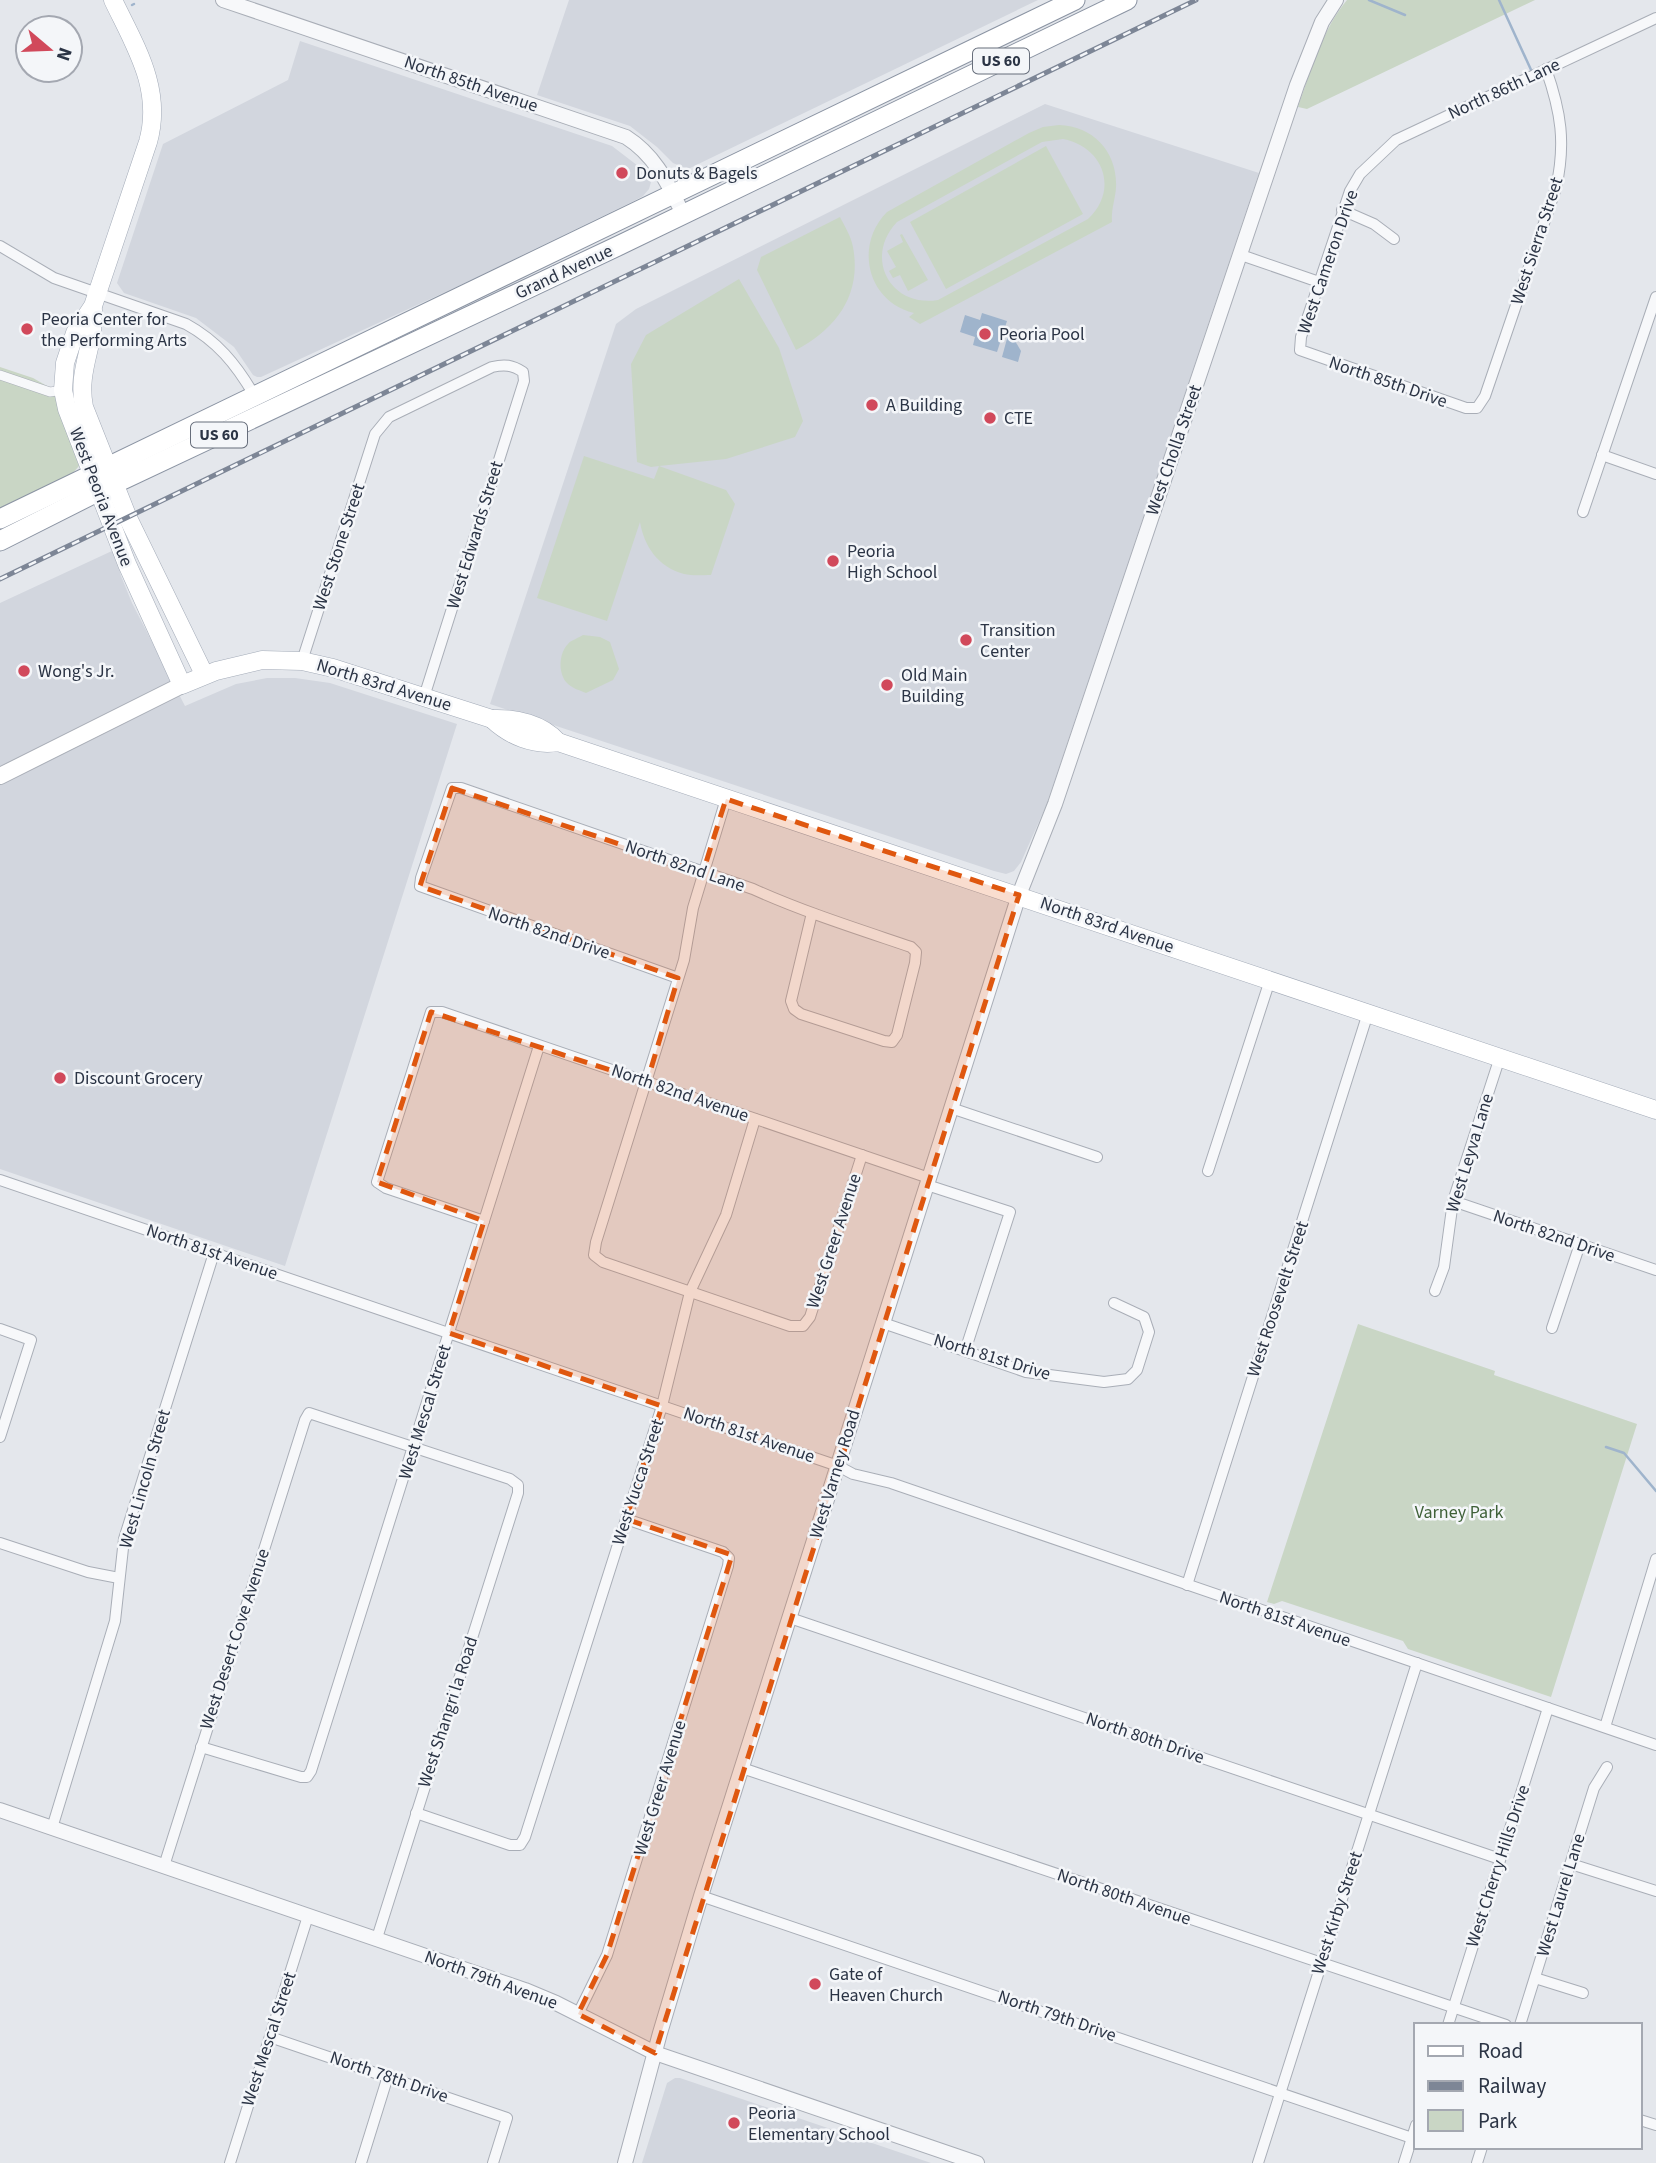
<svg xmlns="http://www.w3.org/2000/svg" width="1656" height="2163" font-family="'Source Sans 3',sans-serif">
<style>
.built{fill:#d2d6de}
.green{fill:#c9d6c5;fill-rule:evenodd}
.water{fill:#9fb4cc}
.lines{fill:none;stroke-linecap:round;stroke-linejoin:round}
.stream{stroke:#9fb4cc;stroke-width:2.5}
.pedestrian-casing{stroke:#a9aeb7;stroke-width:10}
.minor-casing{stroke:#a9aeb7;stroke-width:12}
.tertiary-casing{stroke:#a9aeb7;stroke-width:16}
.secondary-casing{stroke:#a9aeb7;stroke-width:18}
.primary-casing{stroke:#a3abb8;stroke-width:19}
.trunk-casing{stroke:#8b94a3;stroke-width:21}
.pedestrian{stroke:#f7f8fa;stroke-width:9}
.minor{stroke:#f7f8fa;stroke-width:10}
.tertiary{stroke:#f7f8fa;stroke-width:14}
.secondary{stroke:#fff;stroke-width:16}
.primary{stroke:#fff;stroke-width:18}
.trunk{stroke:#fff;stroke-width:19}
.rail-casing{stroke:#7d8696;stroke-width:5}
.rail{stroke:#f4f6f9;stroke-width:2.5;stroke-dasharray:8;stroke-linecap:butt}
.marked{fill:#df570f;fill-opacity:0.2;stroke:#df570f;stroke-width:5;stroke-dasharray:14 9;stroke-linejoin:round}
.poi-dot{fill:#d1495b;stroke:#f4f6f9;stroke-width:2.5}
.labels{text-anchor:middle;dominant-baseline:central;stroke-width:5;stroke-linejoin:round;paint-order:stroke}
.shield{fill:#f4f6f9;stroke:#676e7b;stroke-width:2}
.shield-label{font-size:16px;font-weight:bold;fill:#2b3445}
.street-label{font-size:18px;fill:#2b3445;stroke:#f4f6f9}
.poi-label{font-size:18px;fill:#2b3445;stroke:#f4f6f9;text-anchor:start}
.park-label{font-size:18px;fill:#3f6138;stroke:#f4f6f9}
</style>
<rect width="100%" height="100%" fill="#e4e7ec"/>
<!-- built -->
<g class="built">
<path d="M569,0H1038L688,169L673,163L657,147L630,126L537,95Z"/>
<path d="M300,41L612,146L642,169L651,182L649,189L643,196L634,201L454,288L261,377H257L253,375L234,347L196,318L124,293L117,283L163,144L288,80Z"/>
<path d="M1045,104L1259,173L1046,806L1021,862L1014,871L1006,874L994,871L490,704L616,324L636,309Z"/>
<path d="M114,550L121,576L132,603L185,706L236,684L267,678H295L330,683L457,724L285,1266L0,1169V603Z"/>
<path d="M675,2078H680L931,2163H642L667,2083Z"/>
</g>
<!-- green -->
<g class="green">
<path d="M1347,0H1535L1307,109L1298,107C1311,70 1322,30 1347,0Z"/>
<path d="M1059,125C1094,126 1118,153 1116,188C1115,200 1111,210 1112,222L920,324L909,317L914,313C867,302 854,245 887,212L1029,133L1043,127ZM1063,139C1104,147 1119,190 1088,219L938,300C891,308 863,258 897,222L1042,142Z"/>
<path d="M1046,146L1083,214L946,289L910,222Z"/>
<path d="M840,217C845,227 851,236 853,247C862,295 836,329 796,350L757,270L761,257Z"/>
<path d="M902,234L928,280L908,291L900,275L893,278L889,271L896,267L887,251L903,242L900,235Z"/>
<path d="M739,279L779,348L803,421L795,437L726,459L659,466L726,490L735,504L711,575C703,575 692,576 684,574C658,567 644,546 640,522L607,621L537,598L584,456L654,479L659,466L651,467L637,462L631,364L646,335Z"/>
<path d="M0,367L33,378L54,390L79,466L72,474L0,509Z"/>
<path d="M583,635L600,637L610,642L619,669L613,680L586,693C579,690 571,688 566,682C558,672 559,653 568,644C571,640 579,638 583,635Z"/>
<path d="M1358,1324L1495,1371L1494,1375L1637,1424L1551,1697L1408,1649L1403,1641L1282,1601L1274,1604L1267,1602Z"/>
</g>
<!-- water -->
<g class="water">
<path d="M982,313L1007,321L997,352L973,345L975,337L960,332L965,315L980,320Z"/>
<path d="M1011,334L1021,351L1018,362L1002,357L1008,335Z"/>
</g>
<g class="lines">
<!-- stream -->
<g class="stream">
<path d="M1369,0L1405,15"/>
<path d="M1499,0L1532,72"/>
<path d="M132,5L134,4"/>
<path d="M1606,1447L1624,1453L1656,1491"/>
</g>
<!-- pedestrian casing -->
<g class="pedestrian-casing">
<path id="pedestrian" d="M0,375L50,392L63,390"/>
</g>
<!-- minor casing -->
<g class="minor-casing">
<g id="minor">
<path d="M1546,69C1561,112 1566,143 1556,188L1485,396L1477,408H1466L1300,350L1301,337L1350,191L1360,174L1396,140L1656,18"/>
<path d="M1342,210L1374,224L1394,239"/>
<path d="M0,246L54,278L186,324C217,341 236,364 254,395"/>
<path d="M1241,255L1319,282"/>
<path d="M1602,455L1656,474"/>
<path d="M1583,512L1656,297"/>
<path d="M302,661L375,434L389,417L492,367C505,364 512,365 523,372L524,381L424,697"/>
<path d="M726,799L693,908L684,960L596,1242L594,1255L603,1262L790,1326H803L810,1317L862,1155"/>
<path d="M678,978L420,886L421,878L452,788H461L753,889C804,912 858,929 911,947L916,952L915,963L897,1035L892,1042L884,1041L801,1014L794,1009L791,1001L812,913"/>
<path d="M951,1108L1097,1157"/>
<path d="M1208,1171L1270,980"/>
<path d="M0,1180L838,1466L853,1474L891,1483L1656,1745"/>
<path d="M927,1185L1010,1212L965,1351"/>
<path d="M1453,1201L1656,1270"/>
<path d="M484,1221L386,1188L377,1182L431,1012H442L929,1178"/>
<path d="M1435,1291L1444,1267L1453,1201L1500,1057"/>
<path d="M883,1323L1026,1372L1104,1382L1128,1379L1137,1370L1149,1332L1144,1317L1114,1303"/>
<path d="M1552,1328L1580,1244"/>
<path d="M0,1329L31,1340L0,1437"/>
<path d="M0,1543L88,1572L119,1578"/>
<path d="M1187,1585L1368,1013"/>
<path d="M790,1618L1500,1859"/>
<path d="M1605,1727L1656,1559"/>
<path d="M201,1747L301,1777H307L311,1771L539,1046"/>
<path d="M742,1768L1506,2025"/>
<path d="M416,1813L510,1845H520L525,1837L662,1406L690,1292L726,1215L755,1119"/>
<path d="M52,1828L115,1621L124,1539L214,1253"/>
<path d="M1571,1864L1656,1891"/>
<path d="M164,1866L305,1420L309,1413L510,1479L518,1485V1493L377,1938"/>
<path d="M701,1896L1412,2138"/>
<path d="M1535,1978L1583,1993"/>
<path d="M578,2014L607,1955L728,1566L729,1558L723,1552L626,1519"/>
<path d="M1448,2025L1548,1708"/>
<path d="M1520,2025L1594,1788L1607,1767"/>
<path d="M270,2037L507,2118L493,2163"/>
<path d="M1640,2120L1656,2125"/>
<path d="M230,2163L308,1916"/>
<path d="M361,2163L388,2076"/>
<path d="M1258,2163L1417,1663"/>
<path d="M1404,2163L1416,2125"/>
<path d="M1477,2163L1482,2147"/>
</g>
</g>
<!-- tertiary casing -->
<g class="tertiary-casing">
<g id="tertiary">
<path d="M223,0L626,137C656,156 668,184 683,214"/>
<path d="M0,1810L525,1990L556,2003L655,2053L977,2163"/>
<path d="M625,2163L660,2033L701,1896L1019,895L1055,804L1297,85L1322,22L1336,0"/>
</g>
</g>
<!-- secondary casing -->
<g class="secondary-casing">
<path id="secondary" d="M0,776L182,685"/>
</g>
<!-- primary casing -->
<g class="primary-casing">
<g id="primary">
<path d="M113,0C135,46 163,89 148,142L93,306L75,333L65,363L63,390L67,409L127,564L182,685L216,671L262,660L302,661L333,668L492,719C516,718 542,724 558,742"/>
<path d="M93,310C92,319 93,329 91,339C86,363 79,381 84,407L128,518L204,674"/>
<path d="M492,719C510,736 534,746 558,742L1656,1110"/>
</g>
</g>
<!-- trunk casing -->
<g class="trunk-casing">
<g id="trunk">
<path d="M0,519L1075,0"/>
<path d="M0,541L99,491L620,245L1127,0"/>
</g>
</g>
<!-- pedestrian -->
<use href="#pedestrian" class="pedestrian"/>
<!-- minor -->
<use href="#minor" class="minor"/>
<!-- tertiary -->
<use href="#tertiary" class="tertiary"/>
<!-- secondary -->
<use href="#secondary" class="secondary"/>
<!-- primary -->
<use href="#primary" class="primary"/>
<!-- trunk -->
<use href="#trunk" class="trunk"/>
<!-- rail casing -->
<g class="rail-casing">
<path id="rail" d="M0,579L1196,0"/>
</g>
<!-- rail -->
<use href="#rail" class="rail"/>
</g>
<!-- marked area -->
<path class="marked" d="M452,788L703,872L726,799L1019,895L655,2053L578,2014L607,1955L732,1555L626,1519L662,1406L449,1333L484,1221L377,1182L431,1012L647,1082L678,978L420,886Z"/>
<!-- markers -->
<g class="poi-dot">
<circle cx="622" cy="173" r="7"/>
<circle cx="27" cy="329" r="7"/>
<circle cx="985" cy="334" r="7"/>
<circle cx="872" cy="405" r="7"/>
<circle cx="990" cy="418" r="7"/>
<circle cx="833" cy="561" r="7"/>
<circle cx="966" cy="640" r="7"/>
<circle cx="24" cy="671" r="7"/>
<circle cx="887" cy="685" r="7"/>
<circle cx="60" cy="1078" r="7"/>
<circle cx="815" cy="1984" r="7"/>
<circle cx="734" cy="2123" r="7"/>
</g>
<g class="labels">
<!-- shield labels -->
<g class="shield">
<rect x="973" y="48.5" width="56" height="25" rx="5"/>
<rect x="191" y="422.5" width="56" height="25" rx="5"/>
</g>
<g class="shield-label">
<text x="1001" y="61">US 60</text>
<text x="219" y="435">US 60</text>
</g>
<!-- street labels -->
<g class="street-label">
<text transform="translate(471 84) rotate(19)">North 85th Avenue</text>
<text transform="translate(1504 89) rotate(-25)">North 86th Lane</text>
<text transform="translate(1537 241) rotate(-72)">West Sierra Street</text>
<text transform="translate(1328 262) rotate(-71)">West Cameron Drive</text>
<text transform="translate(564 272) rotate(-25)">Grand Avenue</text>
<text transform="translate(1388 382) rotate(19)">North 85th Drive</text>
<text transform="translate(1174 450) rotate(-71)">West Cholla Street</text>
<text transform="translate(101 497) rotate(69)">West Peoria Avenue</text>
<text transform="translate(475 535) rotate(-73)">West Edwards Street</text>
<text transform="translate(339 547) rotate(-72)">West Stone Street</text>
<text transform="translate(384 685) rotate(17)">North 83rd Avenue</text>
<text transform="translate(685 866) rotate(19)">North 82nd Lane</text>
<text transform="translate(1107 925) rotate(19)">North 83rd Avenue</text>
<text transform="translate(549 933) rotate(19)">North 82nd Drive</text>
<text transform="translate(680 1093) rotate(19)">North 82nd Avenue</text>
<text transform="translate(1470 1153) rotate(-73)">West Leyva Lane</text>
<text transform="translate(1554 1236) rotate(19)">North 82nd Drive</text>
<text transform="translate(834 1241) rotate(-72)">West Greer Avenue</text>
<text transform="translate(212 1252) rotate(19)">North 81st Avenue</text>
<text transform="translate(1278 1299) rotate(-72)">West Roosevelt Street</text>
<text transform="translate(992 1357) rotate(17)">North 81st Drive</text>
<text transform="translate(425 1412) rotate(-73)">West Mescal Street</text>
<text transform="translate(749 1435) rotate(19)">North 81st Avenue</text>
<text transform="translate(835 1474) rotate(-73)">West Varney Road</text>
<text transform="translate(145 1479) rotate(-74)">West Lincoln Street</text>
<text transform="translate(638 1482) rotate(-72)">West Yucca Street</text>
<text transform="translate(1285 1619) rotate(19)">North 81st Avenue</text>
<text transform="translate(235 1639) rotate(-72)">West Desert Cove Avenue</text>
<text transform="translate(448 1712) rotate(-72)">West Shangri la Road</text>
<text transform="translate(1145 1738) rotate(19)">North 80th Drive</text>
<text transform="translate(660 1788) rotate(-73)">West Greer Avenue</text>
<text transform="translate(1498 1866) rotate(-72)">West Cherry Hills Drive</text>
<text transform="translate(1561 1895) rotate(-73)">West Laurel Lane</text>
<text transform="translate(1124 1897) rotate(19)">North 80th Avenue</text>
<text transform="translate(1337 1913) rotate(-72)">West Kirby Street</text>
<text transform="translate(491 1980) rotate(20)">North 79th Avenue</text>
<text transform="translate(1057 2016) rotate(19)">North 79th Drive</text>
<text transform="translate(269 2039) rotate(-72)">West Mescal Street</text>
<text transform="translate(389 2077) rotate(19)">North 78th Drive</text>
</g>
<!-- poi labels -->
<g class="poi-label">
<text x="636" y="173">Donuts &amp; Bagels</text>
<text x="41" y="319">Peoria Center for<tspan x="41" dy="21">the Performing Arts</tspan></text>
<text x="999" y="334">Peoria Pool</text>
<text x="886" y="405">A Building</text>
<text x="1004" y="418">CTE</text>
<text x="847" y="551">Peoria<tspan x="847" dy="21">High School</tspan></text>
<text x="980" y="630">Transition<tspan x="980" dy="21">Center</tspan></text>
<text x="38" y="671">Wong's Jr.</text>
<text x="901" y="675">Old Main<tspan x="901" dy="21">Building</tspan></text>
<text x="74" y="1078">Discount Grocery</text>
<text x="829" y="1974">Gate of<tspan x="829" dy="21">Heaven Church</tspan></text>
<text x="748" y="2113">Peoria<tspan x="748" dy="21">Elementary School</tspan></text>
</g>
<!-- park labels -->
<g class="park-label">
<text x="1459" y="1512">Varney Park</text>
</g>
</g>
<!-- legend -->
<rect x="1414" y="2023" width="228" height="126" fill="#f4f6f9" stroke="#a4a8b1" stroke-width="2"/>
<rect x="1428" y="2046" width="35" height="10" fill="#ffffff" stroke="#a4a8b1" stroke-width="2"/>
<text x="1478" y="2058" font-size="21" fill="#2b3445">Road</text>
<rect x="1428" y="2081" width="35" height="10" fill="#7d8696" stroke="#a4a8b1" stroke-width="2"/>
<text x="1478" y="2093" font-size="21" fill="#2b3445">Railway</text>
<rect x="1428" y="2110" width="35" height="21" fill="#c9d6c5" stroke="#a4a8b1" stroke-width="2"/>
<text x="1478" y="2128" font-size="21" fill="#2b3445">Park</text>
<!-- north arrow -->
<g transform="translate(49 49) rotate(109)"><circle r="33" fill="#f4f6f9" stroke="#a4a8b1" stroke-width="2"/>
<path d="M0-5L12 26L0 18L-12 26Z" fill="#d1495b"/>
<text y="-10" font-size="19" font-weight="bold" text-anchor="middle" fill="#2b3445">N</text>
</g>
</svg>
